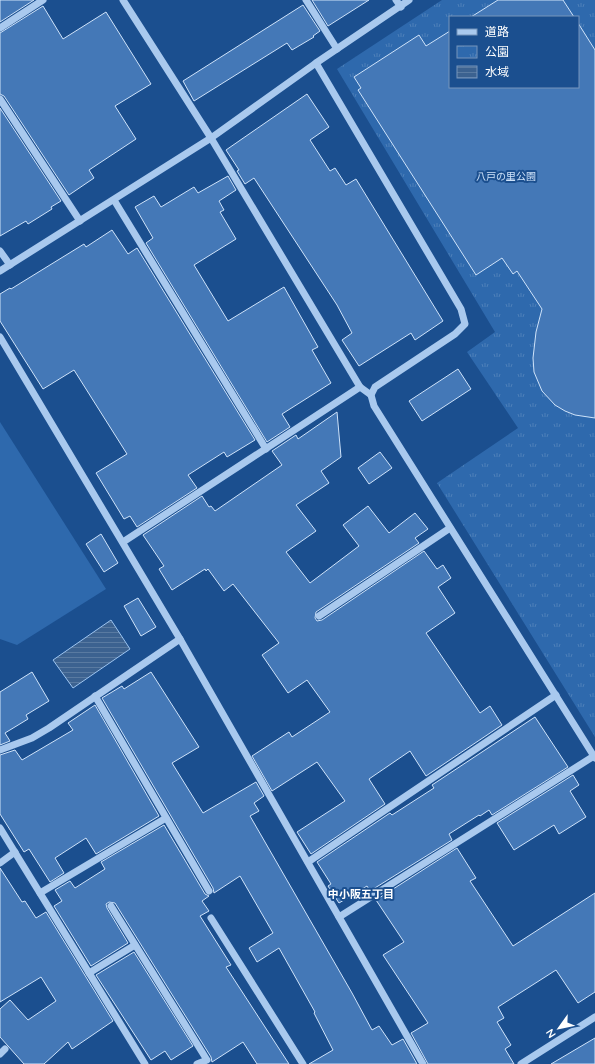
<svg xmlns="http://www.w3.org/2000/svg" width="595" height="1064" font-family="Quicksand,'Noto Sans JP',sans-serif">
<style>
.park{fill:url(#park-tufts);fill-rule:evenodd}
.garden{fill:#2e69ad}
.water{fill:url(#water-rules);stroke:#9cc4f0}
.building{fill:#4478b7;stroke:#cfe3fa}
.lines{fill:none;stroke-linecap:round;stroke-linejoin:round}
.minor{stroke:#a9c9ee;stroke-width:7}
.labels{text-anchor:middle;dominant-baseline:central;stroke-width:4;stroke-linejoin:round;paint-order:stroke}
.park-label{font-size:10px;fill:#cfe3fa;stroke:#1b4f8f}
.neighbourhood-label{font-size:11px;font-weight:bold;fill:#fff;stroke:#1b4f8f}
</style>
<defs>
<pattern id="park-tufts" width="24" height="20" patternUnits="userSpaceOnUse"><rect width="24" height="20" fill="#2e69ad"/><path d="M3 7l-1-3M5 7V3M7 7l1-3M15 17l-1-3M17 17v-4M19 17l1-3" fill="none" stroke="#4d80b9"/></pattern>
<pattern id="water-rules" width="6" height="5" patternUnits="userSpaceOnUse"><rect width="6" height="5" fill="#3c6290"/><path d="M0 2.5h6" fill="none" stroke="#597aa1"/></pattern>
</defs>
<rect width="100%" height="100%" fill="#1b4f8f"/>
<!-- park -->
<path class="park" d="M442,0H595V737L437,483L518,428L467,352L495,332L337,69ZM450,17H578V87H450Z"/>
<!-- garden -->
<path class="garden" d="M0,422L106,589L17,645L0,639Z"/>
<!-- water -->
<path class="water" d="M111,620L130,649L73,688L53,660Z"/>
<!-- building -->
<g class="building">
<path d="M0,0H34L0,22Z"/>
<path d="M312,0H369L328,26Z"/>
<path d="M498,0H563L574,17H471Z"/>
<path d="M303,5L320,31L313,36L314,37L292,50L287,43L194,101L183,81Z"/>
<path d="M43,6L63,39L106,12L151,84L115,106L136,139L89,170L94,178L69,195L4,96L0,94V33Z"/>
<path d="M578,23L595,50V418L575,415L565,411L555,405L542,391L534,372L533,358L536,332L542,309L517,271L513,274L502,258L476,275L358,90L361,88L354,77L419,35L426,46L450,31V87H578Z"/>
<path d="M307,94L329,127L310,140L330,171L335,168L346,185L356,179L443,321L415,340L411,333L359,366L342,340L352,333L337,305L254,178L245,184L237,171L239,170L226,150Z"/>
<path d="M0,108L61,201L51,207L52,209L28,224L26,221L0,236Z"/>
<path d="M228,176L236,190L219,201L224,210L220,212L236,239L194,265L228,321L284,287L318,347L312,350L331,383L282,414L290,427L267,442L146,243L153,238L135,207L154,196L161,207L194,187L198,193Z"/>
<path d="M112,230L128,254L137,248L255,440L227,457L224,452L188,475L197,488L137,527L130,516L124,519L96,473L127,454L74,370L43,389L0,321V294L10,288L11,289L84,244L86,247Z"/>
<path d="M458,369L471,389L422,421L409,401Z"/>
<path d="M337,412L341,457L321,471L329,483L296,505L316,531L286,552L310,583L359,546L343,525L368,506L389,533L415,513L428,529L415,538L419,543L316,612L315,618L317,621L322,620L424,551L437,569L443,565L451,578L438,587L455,613L426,633L480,713L490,706L502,725L426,776L410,751L369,779L385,804L311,854L297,832L345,801L317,762L272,791L252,756L289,732L292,737L330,712L307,680L288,693L262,655L279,643L233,584L224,591L208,569L206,571L205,569L172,590L159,569L164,566L143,535L202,496L209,507L211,506L215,511L282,465L272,451L296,435L298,439Z"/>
<path d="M380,452L392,468L369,484L358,468Z"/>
<path d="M101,534L118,563L104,572L86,544Z"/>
<path d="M138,598L156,627L141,636L124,606Z"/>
<path d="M32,672L49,701L26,715L28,719L5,733L10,741L0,745V692Z"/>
<path d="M151,672L199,747L172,763L203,813L256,782L264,796L254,803L259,811L250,816L352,993L372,1030L379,1026L392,1045L403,1039L417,1064H309L333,1050L314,1013L315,1012L279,948L257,962L249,948L273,933L240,876L214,893L213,888L102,698L122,686L124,689Z"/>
<path d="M95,705L159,816L96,854L86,838L55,858L64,873L50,882L29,849L24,852L0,814V755L15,750L22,760L73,730L68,723Z"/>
<path d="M535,717L568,767L492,815L489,810L480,816L479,815L449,834L452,840L370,891L367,886L339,903L328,886L331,884L317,862L390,813L392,815L434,788L432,785Z"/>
<path d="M573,775L579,785L570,791L586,817L559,834L554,825L514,850L497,823Z"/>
<path d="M164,825L205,894L209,896L202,901L209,911L200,916L231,965L226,967L289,1064H257L243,1042L212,1062L211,1057L115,903L109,902L106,904L107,908L128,943L91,966L54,906L62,901L55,890L70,881L75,888L105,869L101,862Z"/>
<path d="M457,848L476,878L470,881L513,946L595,893V992L578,1003L556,970L498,1007L504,1018L497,1022L511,1045L505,1049L514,1064H428L411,1033L428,1023L383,955L404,942L376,900Z"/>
<path d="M0,868L22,902L25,901L36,918L46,912L113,1021L72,1049L68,1042L44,1064H24L0,1037V1009L10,1000L28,1020L56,1001L41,977L0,1002Z"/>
<path d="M134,952L193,1046L171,1060L165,1051L151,1060L96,975Z"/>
<path d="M595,1038V1064H551Z"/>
</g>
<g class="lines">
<!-- minor -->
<g class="minor">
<path d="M123,0L211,138L360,387L371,395"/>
<path d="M306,0L337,49"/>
<path d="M396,0L401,7"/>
<path d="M0,28L43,0"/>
<path d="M316,63L461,309L465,324L455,334L375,387L371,395L374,406L595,758"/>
<path d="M0,99L80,221"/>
<path d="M114,200L266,449"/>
<path d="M0,251L10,265"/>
<path d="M0,271L211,138L316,63L409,0"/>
<path d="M0,337L180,639L423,1064"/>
<path d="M123,542L360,387"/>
<path d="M319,616L450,528"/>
<path d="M95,696L209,891"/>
<path d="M0,750L32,738L49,728L180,639"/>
<path d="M0,828L145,1064"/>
<path d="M308,862L556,695"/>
<path d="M0,863L15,852"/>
<path d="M40,893L166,818"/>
<path d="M111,906L207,1060L197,1064"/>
<path d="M339,917L594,756"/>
<path d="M211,918L303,1064"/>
<path d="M89,973L135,945"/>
<path d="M0,1054L5,1049"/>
<path d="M521,1064L595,1017"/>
</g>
</g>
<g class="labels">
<!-- park labels -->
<g class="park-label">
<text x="506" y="176">八戸の里公園</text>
</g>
<!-- neighbourhood labels -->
<g class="neighbourhood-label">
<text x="361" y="894">中小阪五丁目</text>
</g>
</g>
<!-- legend -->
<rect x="449" y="16" width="130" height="72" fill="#1b4f8f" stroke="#7695bc"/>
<rect x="457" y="29" width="20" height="6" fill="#a9c9ee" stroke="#7695bc"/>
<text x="485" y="36" font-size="12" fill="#ffffff">道路</text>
<rect x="457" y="46" width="20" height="12" fill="url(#park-tufts)" stroke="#7695bc"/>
<text x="485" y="56" font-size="12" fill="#ffffff">公園</text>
<rect x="457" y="66" width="20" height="12" fill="url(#water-rules)" stroke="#7695bc"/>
<text x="485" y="76" font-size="12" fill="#ffffff">水域</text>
<!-- north arrow -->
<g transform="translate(559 1028) rotate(237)" stroke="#1b4f8f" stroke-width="3" paint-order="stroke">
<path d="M0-3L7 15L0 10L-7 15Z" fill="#ffffff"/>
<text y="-6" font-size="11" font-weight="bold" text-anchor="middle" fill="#ffffff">N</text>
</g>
</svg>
